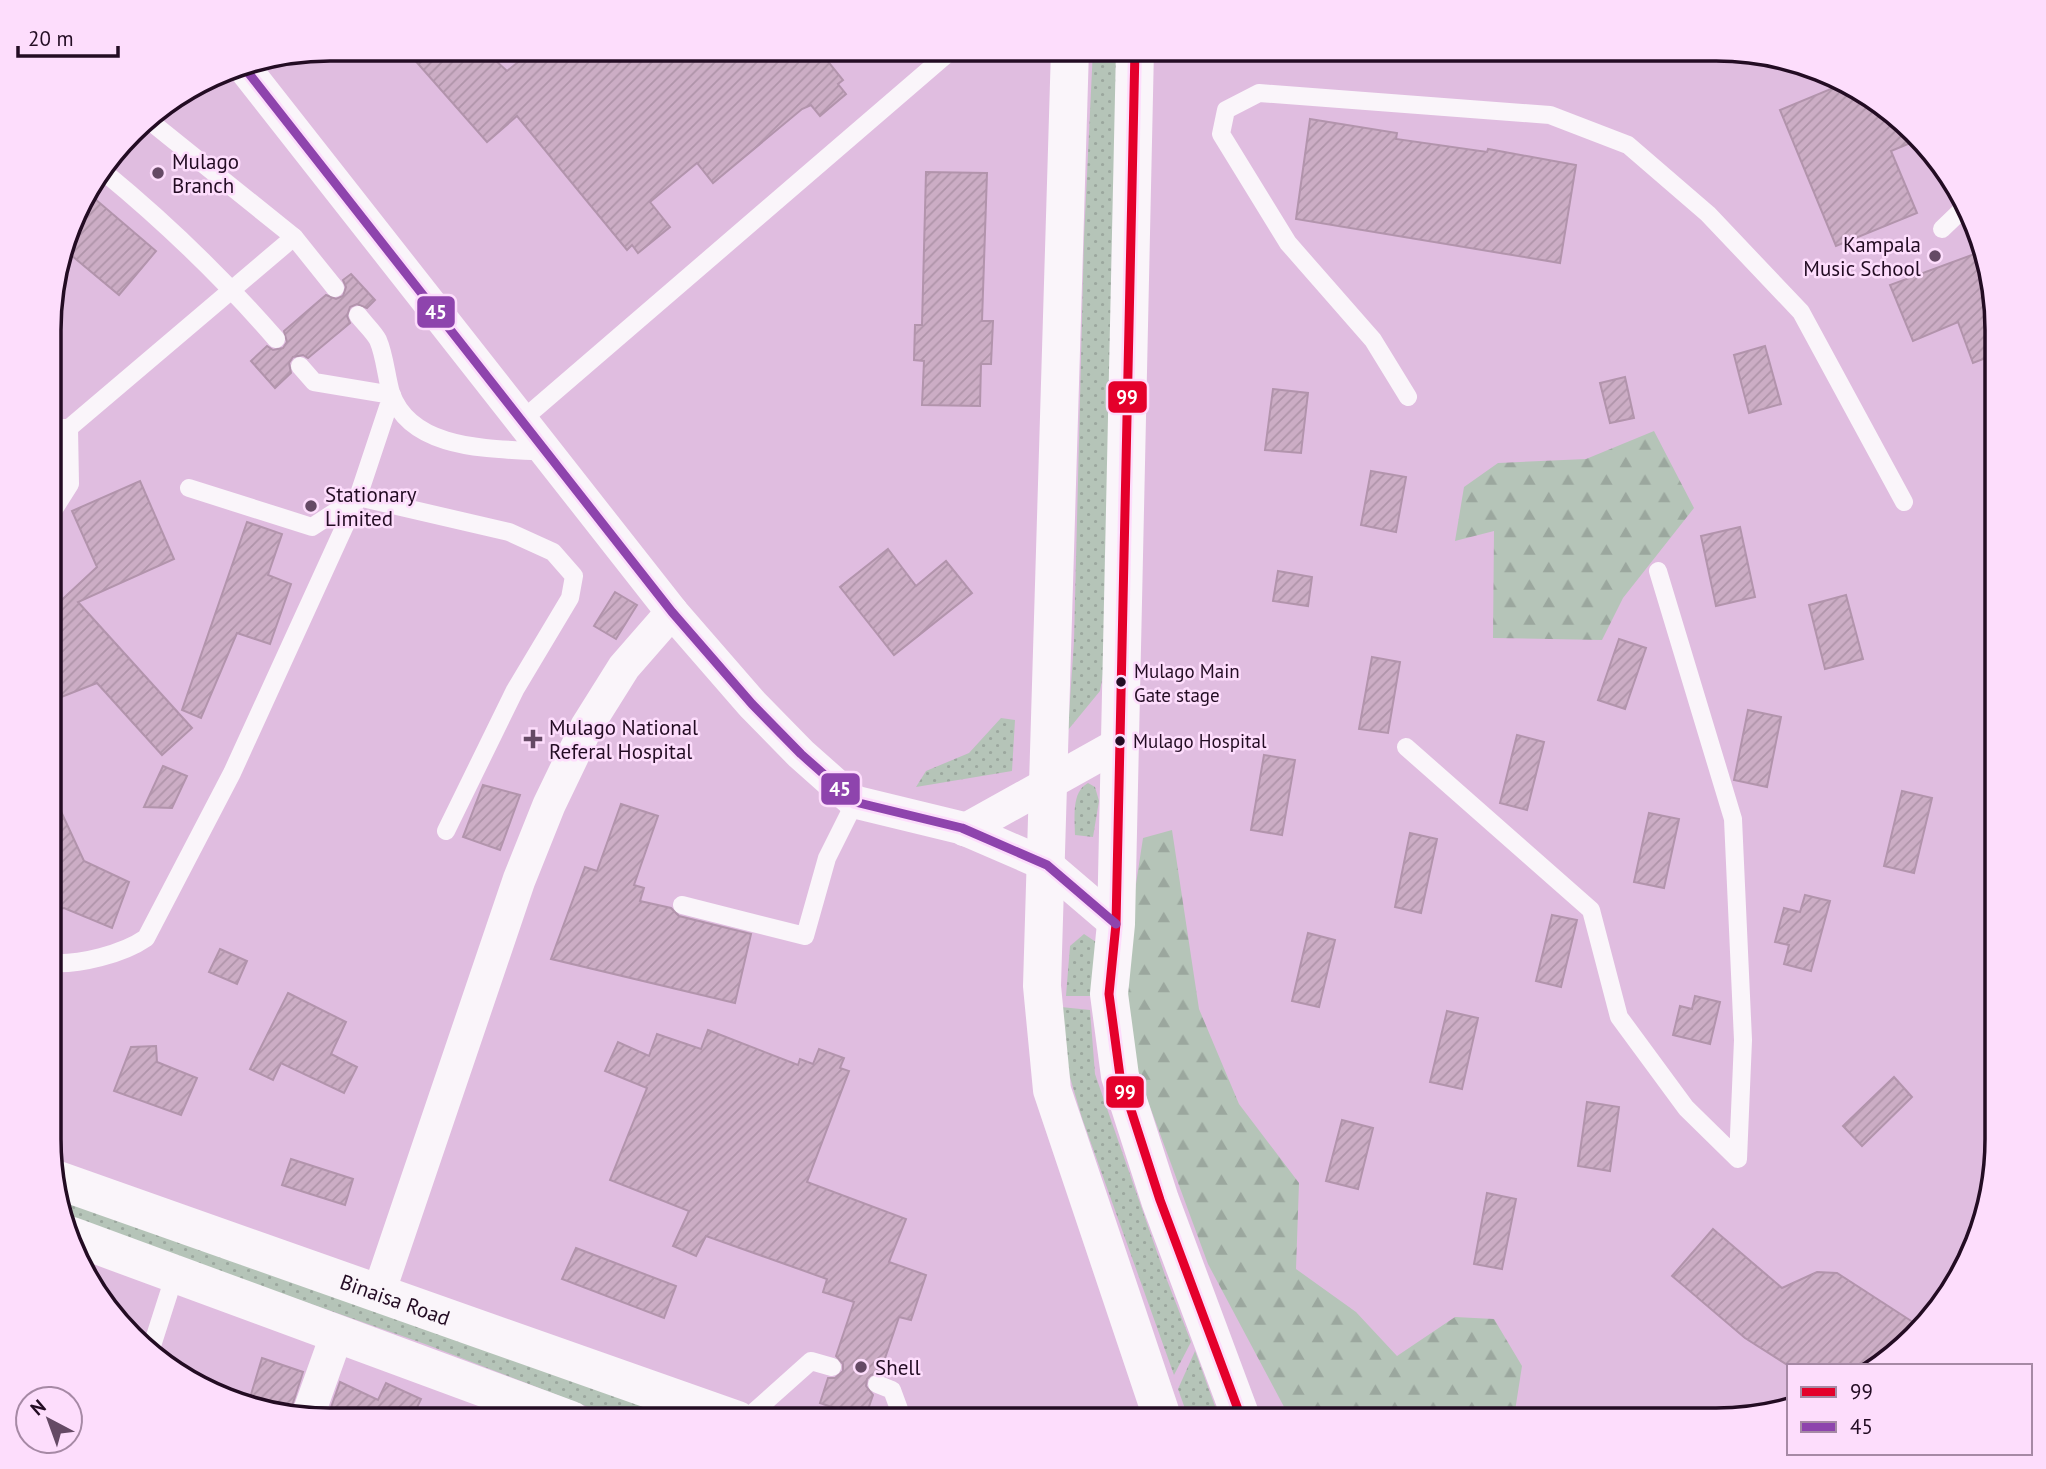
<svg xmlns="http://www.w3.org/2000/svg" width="2046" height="1469" font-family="'PT Sans',sans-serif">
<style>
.grass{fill:url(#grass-dots)}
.forest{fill:url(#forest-firs)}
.building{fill:url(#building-hatch);stroke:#b294ac;stroke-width:2}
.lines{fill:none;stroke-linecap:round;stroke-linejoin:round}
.service{stroke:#faf5fa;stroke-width:18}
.minor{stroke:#faf5fa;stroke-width:33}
.primary{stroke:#faf5fa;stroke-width:38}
.bus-1-casing{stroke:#fdddfc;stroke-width:14}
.bus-2-casing{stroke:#fdddfc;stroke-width:14}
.bus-1{stroke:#e4002b;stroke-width:9}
.bus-2{stroke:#8e44ad;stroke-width:9}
.poi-dot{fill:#654a65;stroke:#fdddfc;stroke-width:2.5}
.bus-dot{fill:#230c23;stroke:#fdddfc;stroke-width:2.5}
.labels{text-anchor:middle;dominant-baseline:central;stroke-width:5;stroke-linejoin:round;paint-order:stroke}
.bus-label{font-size:19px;fill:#230c23;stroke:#fdddfc;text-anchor:start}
.poi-label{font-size:21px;fill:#230c23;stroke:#fdddfc;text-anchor:start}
.street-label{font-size:21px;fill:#230c23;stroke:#fdddfc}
.rim{fill:none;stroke:#230c23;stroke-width:3.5}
.line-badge{stroke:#fdddfc;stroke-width:2.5}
.badge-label{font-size:19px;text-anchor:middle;font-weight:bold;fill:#fff}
</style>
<defs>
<pattern id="grass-dots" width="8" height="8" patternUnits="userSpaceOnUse" patternTransform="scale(1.75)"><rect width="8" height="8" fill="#b5c4b8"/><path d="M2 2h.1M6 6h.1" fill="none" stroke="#9ba79e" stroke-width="1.8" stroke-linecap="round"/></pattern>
<pattern id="forest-firs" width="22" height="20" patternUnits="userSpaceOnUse" patternTransform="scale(1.75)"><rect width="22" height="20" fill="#b5c4b8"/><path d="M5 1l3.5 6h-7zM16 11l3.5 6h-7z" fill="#9ba79e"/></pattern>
<pattern id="building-hatch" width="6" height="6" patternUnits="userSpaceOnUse" patternTransform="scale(1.75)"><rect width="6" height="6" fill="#ccadc5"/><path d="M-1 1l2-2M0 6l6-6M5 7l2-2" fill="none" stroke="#af94a9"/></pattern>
</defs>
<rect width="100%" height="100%" fill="#e0bde0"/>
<!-- grass -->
<g class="grass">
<path d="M1093,49H1124L1110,636L1100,691L1068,730L1074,641L1084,238Z"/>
<path d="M1001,718L1015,720L1012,771L916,787L926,771L969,753Z"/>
<path d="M1088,783L1095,787L1099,801L1093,837L1075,835C1075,818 1071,792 1088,783Z"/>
<path d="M1084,934L1099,944L1094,996H1066L1070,946Z"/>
<path d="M1061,1007L1090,1010L1095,1074L1165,1275L1191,1342L1174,1375L1082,1118L1067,1067Z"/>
<path d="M57,1193L692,1420H622L425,1344L66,1218Z"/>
<path d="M1195,1351L1220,1420H1189L1178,1389Z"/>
</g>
<!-- forest -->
<g class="forest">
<path d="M1654,431L1694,508L1623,598L1602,640L1493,638L1494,531L1455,541L1464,487L1498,463L1586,459Z"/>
<path d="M1172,830L1199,1009L1239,1104L1299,1183L1296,1269L1356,1312L1397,1356L1455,1317L1494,1319L1522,1366L1515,1411L1519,1420H1291L1208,1264L1135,1066L1123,969L1143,838Z"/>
</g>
<!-- building -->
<g class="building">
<path d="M405,49H483L507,71L534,49H818L843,80L838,84L846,94L820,116L811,105L802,109L713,183L697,163L650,202L670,227L638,253L632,245L627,250L517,116L487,142Z"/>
<path d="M1845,83L1887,107L1915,141L1891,151L1917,213L1836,246L1780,110Z"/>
<path d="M1310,119L1397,133L1396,139L1487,152L1488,149L1576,165L1560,263L1296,219Z"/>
<path d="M926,172L987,173L982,321H993L991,364H981L980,406L922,405L924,361L914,360L915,325H922Z"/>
<path d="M88,193L156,251L119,295L65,250L78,206Z"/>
<path d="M1980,252L1996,313V354L1973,363L1958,322L1913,341L1890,285Z"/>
<path d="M351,274L375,300L367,308L357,304L350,307L347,316L350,323L308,358L303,355L293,357L289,363L291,373L275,388L251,361L267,346L273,350L283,348L287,342L284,331L326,295L336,299L343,296L346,287L343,280Z"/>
<path d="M1765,346L1781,404L1749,413L1734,355Z"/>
<path d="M1625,377L1634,418L1610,423L1600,383Z"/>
<path d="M1273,389L1308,393L1301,453L1265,450Z"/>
<path d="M1371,471L1406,477L1396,532L1361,525Z"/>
<path d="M140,481L174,559L78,602L192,728L162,755L97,683L51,701V610L97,567L72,511Z"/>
<path d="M247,522L282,534L268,575L291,584L270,644L237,633L201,718L182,710Z"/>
<path d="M1740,527L1755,597L1716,606L1701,536Z"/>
<path d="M888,549L916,586L946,561L972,593L894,655L840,587Z"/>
<path d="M1278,571L1312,577L1308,606L1273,601Z"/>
<path d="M615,592L637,605L616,639L594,626Z"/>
<path d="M1846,595L1863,659L1825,669L1809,605Z"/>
<path d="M1619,639L1646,648L1625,709L1598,700Z"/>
<path d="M1372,657L1400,662L1388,733L1359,729Z"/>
<path d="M1748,710L1781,717L1767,787L1734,780Z"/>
<path d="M1517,735L1544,742L1527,810L1500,803Z"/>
<path d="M1264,755L1295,760L1282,835L1251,830Z"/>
<path d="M163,766L187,776L172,808L144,807Z"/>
<path d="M483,785L520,795L500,850L463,837Z"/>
<path d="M51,790L84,861L129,882L112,928L64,908L51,911Z"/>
<path d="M1902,791L1932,798L1914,873L1884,866Z"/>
<path d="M621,804L658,816L634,885L644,888L640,901L671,908L679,916L751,934L735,1003L551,959L585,867L597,871Z"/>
<path d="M1649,813L1679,819L1664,888L1634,882Z"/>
<path d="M1410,833L1437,839L1421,913L1395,907Z"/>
<path d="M1805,895L1830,901L1811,971L1784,964L1789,945L1775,942L1784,908L1800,912Z"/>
<path d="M1552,915L1577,920L1561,987L1536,981Z"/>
<path d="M1308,933L1335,940L1319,1007L1292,1001Z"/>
<path d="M220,949L247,961L237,984L209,972Z"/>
<path d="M288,993L346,1022L331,1054L357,1067L344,1093L281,1063L273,1080L250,1069Z"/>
<path d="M1695,996L1720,1002L1710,1044L1673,1035L1680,1006L1692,1009Z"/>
<path d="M1447,1011L1478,1018L1462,1089L1430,1082Z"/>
<path d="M708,1030L798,1065L800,1059L813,1064L819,1049L844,1058L840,1068L849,1071L807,1182L906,1219L889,1262L926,1275L911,1320L899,1317L880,1373L871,1375L867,1379L866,1386L873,1395L865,1418L820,1403L828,1378H835L843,1371V1364L836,1356L854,1302L823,1292L827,1279L706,1236L696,1256L673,1246L689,1211L610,1180L647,1088L605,1071L618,1042L649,1056L657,1034L701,1049Z"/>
<path d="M156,1046L157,1062L197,1078L181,1115L114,1091L131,1047Z"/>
<path d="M1894,1077L1912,1097L1862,1146L1843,1126Z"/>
<path d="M1587,1102L1619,1107L1610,1171L1578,1166Z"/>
<path d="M1342,1120L1373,1128L1358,1189L1326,1181Z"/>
<path d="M291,1159L353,1179L345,1205L282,1185Z"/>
<path d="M1487,1193L1516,1199L1502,1269L1474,1264Z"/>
<path d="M1713,1229L1782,1288L1817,1272L1837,1273L1919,1326L1871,1366H1789L1745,1338L1672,1276Z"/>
<path d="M576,1248L676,1286L664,1318L562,1279Z"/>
<path d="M262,1358L303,1372L289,1415L249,1401Z"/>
<path d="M340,1382L378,1400L386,1383L421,1399L413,1416L421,1419H327Z"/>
</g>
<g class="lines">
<!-- service -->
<g class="service">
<path d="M146,118L294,237L335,288"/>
<path d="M104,172C166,223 223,278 276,339"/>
<path d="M1942,229L1967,205"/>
<path d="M358,315C364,323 374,332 378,340C385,356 386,376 391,393C412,453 496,448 547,452"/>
<path d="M1408,397L1373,340L1288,243L1221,134L1226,110L1259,93L1550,115L1628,145L1708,214L1801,312L1904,502"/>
<path d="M522,420L953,49"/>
<path d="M51,428H69L294,237"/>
<path d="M189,488L312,527L358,497L509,532L553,552L574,576L570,598L515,690L446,831"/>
<path d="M51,514L70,484L69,428"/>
<path d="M1406,747L1591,910L1619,1017L1686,1108L1738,1159L1743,1040L1733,819L1658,571"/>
<path d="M682,905L805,936L827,858L855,802"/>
<path d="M51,963C79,965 123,954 146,938L232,773L358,497L392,395L314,382L300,366"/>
<path d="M150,1352L175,1274"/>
<path d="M877,1384L892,1390L903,1420"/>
<path d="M745,1420L811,1361L832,1367"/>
</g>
<!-- minor -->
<g class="minor">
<path d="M243,66L672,612L752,704L801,754L855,802L962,828L1047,865L1116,924"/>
<path d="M965,830L1121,743"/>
<path d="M378,1295L519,880L549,805L587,726L624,667L672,612"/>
<path d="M307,1418L337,1334"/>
</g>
<!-- primary -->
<g class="primary">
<path d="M1070,49L1042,986L1052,1090L1163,1420"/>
<path d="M1135,49L1116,924L1109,994L1120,1076L1160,1200L1242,1420"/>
<path id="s1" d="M52,1178L737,1420"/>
<path d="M72,1236L571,1420"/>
</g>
<!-- bus-1 casing -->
<g class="bus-1-casing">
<path id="bus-1" d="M1135,49L1116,924L1109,994L1120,1076L1160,1200L1242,1420"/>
</g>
<!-- bus-2 casing -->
<g class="bus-2-casing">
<path id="bus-2" d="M243,66L672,612L752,704L801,754L855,802L962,828L1047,865L1116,924"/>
</g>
<!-- bus-1 -->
<use href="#bus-1" class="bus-1"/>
<!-- bus-2 -->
<use href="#bus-2" class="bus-2"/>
</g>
<!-- markers -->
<g class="poi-dot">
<circle cx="158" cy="173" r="7"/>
<circle cx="1935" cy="256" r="7"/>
<circle cx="311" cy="506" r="7"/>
<path d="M529.5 728.5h7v7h7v7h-7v7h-7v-7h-7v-7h7z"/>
<circle cx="861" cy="1367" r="7"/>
</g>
<g class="bus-dot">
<circle cx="1121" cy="682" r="6"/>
<circle cx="1120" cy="741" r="6"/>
</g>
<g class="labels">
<!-- bus labels -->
<g class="bus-label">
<text x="1134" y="671">Mulago Main<tspan x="1134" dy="24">Gate stage</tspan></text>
<text x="1133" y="741">Mulago Hospital</text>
</g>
<!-- poi labels -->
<g class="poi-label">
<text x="172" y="161">Mulago<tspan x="172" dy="24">Branch</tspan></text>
<text x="1921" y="244" text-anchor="end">Kampala<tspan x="1921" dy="24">Music School</tspan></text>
<text x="325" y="494">Stationary<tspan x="325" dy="24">Limited</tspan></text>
<text x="549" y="727">Mulago National<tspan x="549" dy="24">Referal Hospital</tspan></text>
<text x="875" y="1367">Shell</text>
</g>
<!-- street labels -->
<g class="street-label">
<text stroke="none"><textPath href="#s1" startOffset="364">Binaisa Road</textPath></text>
</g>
</g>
<!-- crop -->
<path d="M0 0H2046V1469H0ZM330 61H1716A269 269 0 0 1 1985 330V1139A269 269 0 0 1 1716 1408H330A269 269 0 0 1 61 1139V330A269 269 0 0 1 330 61Z" fill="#fdddfc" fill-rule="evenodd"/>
<path class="rim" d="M330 61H1716A269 269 0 0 1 1985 330V1139A269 269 0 0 1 1716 1408H330A269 269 0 0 1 61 1139V330A269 269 0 0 1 330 61Z"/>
<g class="line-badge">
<rect x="416" y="295" width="40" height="34" rx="7" fill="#8e44ad"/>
<rect x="1107" y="380" width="41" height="34" rx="7" fill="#e4002b"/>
<rect x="820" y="772" width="41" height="34" rx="7" fill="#8e44ad"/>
<rect x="1105" y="1075" width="40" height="34" rx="7" fill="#e4002b"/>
</g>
<g class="badge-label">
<text x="436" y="319">45</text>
<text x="1127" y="404">99</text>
<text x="840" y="796">45</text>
<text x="1125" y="1099">99</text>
</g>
<!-- legend -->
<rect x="1787" y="1364" width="245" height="91" fill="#fdddfc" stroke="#a689a5" stroke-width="2"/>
<rect x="1801" y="1387" width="35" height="10" fill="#e4002b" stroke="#a689a5" stroke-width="2"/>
<text x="1850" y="1399" font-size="21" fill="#230c23">99</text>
<rect x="1801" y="1422" width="35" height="10" fill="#8e44ad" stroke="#a689a5" stroke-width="2"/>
<text x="1850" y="1434" font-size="21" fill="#230c23">45</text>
<!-- north arrow -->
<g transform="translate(49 1420) rotate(319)"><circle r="33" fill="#fdddfc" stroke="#a689a5" stroke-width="2"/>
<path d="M0-5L12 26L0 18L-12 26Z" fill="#654a65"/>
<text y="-10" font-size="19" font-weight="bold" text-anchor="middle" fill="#230c23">N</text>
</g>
<!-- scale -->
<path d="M18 46v10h100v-10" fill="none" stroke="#230c23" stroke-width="3.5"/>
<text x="28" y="46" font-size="21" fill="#230c23" stroke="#fdddfc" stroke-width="5" paint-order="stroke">20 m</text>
</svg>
